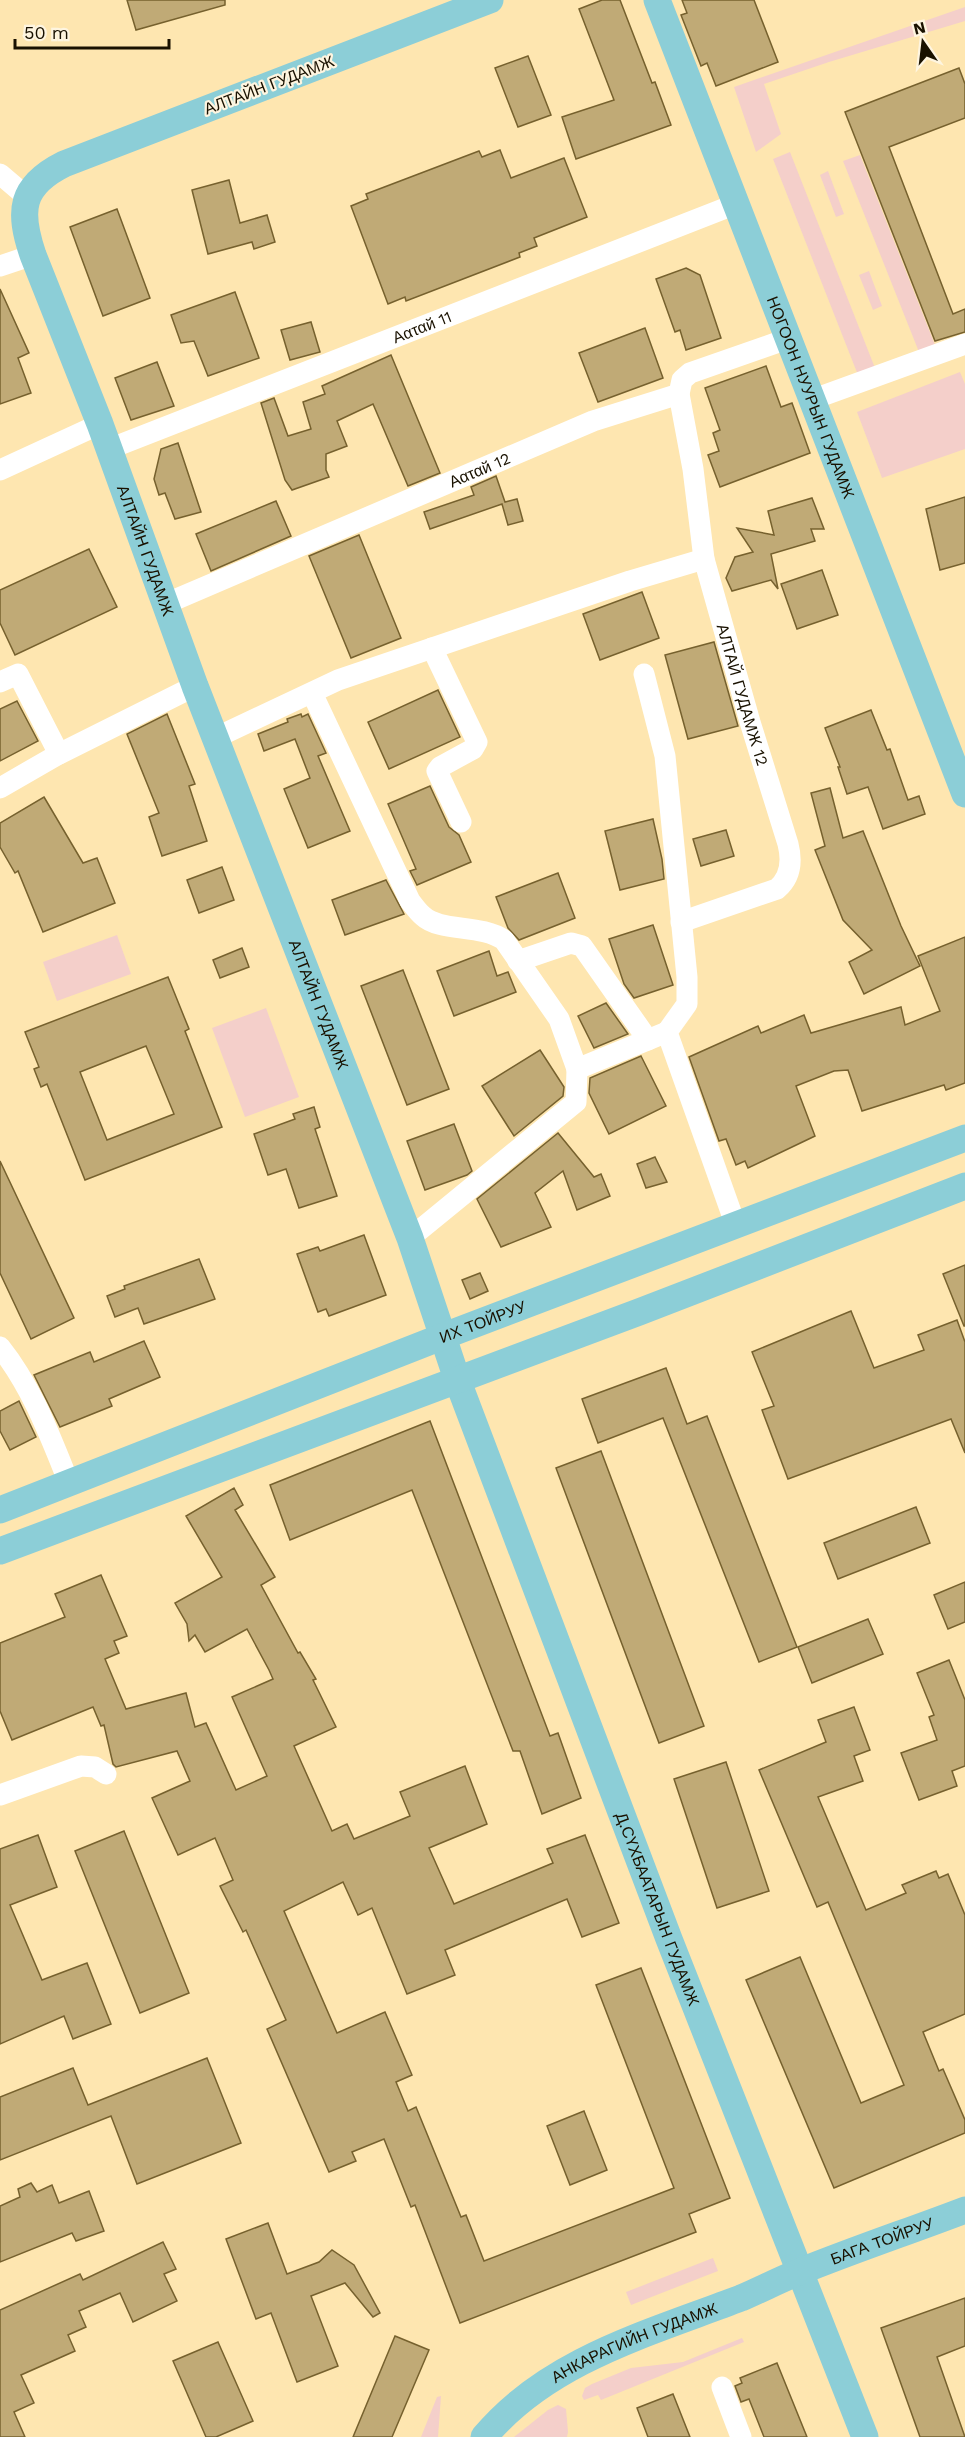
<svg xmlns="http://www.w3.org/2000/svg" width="965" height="2437" font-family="'Work Sans',sans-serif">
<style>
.green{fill:#f4cfca}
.building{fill:#c0aa76;stroke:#76612e;stroke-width:1.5;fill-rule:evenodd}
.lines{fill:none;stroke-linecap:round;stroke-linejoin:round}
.minor{stroke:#fff;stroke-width:21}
.major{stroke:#8cced7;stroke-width:27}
.labels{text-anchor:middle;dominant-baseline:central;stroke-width:4.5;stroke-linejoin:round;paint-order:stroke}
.street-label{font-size:16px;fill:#191100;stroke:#fef5e0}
</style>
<rect width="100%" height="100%" fill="#fee6b0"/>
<!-- green -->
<g class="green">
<path d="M965,7V21L829,62L764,84L781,134L756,152L734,87Z"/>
<path d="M790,152L875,368L858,375L773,159Z"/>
<path d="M860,155L935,345L919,352L843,161Z"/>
<path d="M828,171L844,214L836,217L820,175Z"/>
<path d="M869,271L882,306L873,310L859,275Z"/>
<path d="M960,372L965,384V449L882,478L857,412Z"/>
<path d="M117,935L131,974L57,1001L43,962Z"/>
<path d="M266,1008L299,1097L245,1117L212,1028Z"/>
<path d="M713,2258L718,2271L631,2305L626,2292Z"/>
<path d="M742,2338L744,2342L601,2400L598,2395L584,2400L582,2396L585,2388L592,2384L631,2368L683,2362Z"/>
<path d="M441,2396L438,2437H421L437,2397Z"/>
<path d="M558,2405L566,2409L568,2432L567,2437H514L548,2410Z"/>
</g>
<!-- building -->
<g class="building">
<path d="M127,0H225V5L136,30Z"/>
<path d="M602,0H620L652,83L655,82L671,125L576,159L562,117L614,100L579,9Z"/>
<path d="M682,0H754L778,62L716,86L707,63L701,66L681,15L687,13Z"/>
<path d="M528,56L551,115L518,127L495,68Z"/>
<path d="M959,68L965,84V118L889,147L953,314L965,309V332L935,341L845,112Z"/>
<path d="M500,150L511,178L564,158L587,217L534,238L537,246L519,253L520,257L406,301L405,297L388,304L351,206L368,199L366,194L479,151L482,157Z"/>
<path d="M229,180L240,223L267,215L275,242L254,249L252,242L208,254L192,190Z"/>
<path d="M117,209L150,298L103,316L70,227Z"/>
<path d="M686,268L700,275L721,338L686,350L680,330L675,332L656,279Z"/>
<path d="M0,289L29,353L18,358L31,393L0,404Z"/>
<path d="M235,292L259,358L208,376L194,341L181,343L171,315Z"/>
<path d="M311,322L320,352L290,360L281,330Z"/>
<path d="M645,328L663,378L598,402L579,353Z"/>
<path d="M391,355L440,473L408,486L373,404L337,421L347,446L326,454V470L329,477L292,490L285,480L261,403L274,398L288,436L311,429L303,402L325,394L322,386Z"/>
<path d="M157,362L174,406L131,420L115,378Z"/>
<path d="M766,366L781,407L792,403L810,453L720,487L708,455L719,451L713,433L720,430L705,388Z"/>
<path d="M178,443L201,512L175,519L165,493L159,495L154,479L161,449Z"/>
<path d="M496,476L505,502L517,499L523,521L508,525L502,504L430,529L424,512L474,495L471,487Z"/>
<path d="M965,497V563L940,570L926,509Z"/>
<path d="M812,498L824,529H811L815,541L771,554L778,589L771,580L732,591L726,578L735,557L753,552L737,528L774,535L768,511Z"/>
<path d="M276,501L291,536L211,571L196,534Z"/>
<path d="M359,535L401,638L351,658L309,556Z"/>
<path d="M89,549L117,607L15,655L0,623V590Z"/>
<path d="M822,570L838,615L797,629L781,584Z"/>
<path d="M642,592L659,638L600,660L583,614Z"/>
<path d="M714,642L738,726L688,739L665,655Z"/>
<path d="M438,690L460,737L389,769L368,722Z"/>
<path d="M17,701L38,741L0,761V709Z"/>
<path d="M871,710L887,750L890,749L908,800L919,796L925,814L883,829L868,787L847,794L838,767H840L825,728Z"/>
<path d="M167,714L195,784L189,786L207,841L162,856L149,817L159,813L127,734Z"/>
<path d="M301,714L302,717L308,714L326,753L318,756L350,831L308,848L284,789L310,778L295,739L264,751L258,734L288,722L287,719Z"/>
<path d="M430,786L449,827L459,835L471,862L417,885L410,871L416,869L388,804Z"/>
<path d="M830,788L843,838L863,831L901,926L920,966L864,994L849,962L872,950L843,920L815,850L825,846L811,793Z"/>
<path d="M44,797L83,863L97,858L115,903L43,932L18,871L15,873L0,847V823Z"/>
<path d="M653,819L662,859L664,879L620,890L605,831Z"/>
<path d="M726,830L734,856L701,866L693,839Z"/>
<path d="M222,867L234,900L199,913L187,880Z"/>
<path d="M558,873L575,918L519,940L508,928L496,897Z"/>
<path d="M386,880L404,914L345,935L332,900Z"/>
<path d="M653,925L673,985L634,998L624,984L609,939Z"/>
<path d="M965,937V1083L946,1090L944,1085L862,1111L848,1070L834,1071L796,1086L815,1136L748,1168L745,1161L736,1165L726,1139L719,1141L689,1057L758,1026L761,1033L804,1015L811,1033L901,1007L905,1025L940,1011L918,956Z"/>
<path d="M242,948L249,967L220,978L213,960Z"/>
<path d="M489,951L497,976L508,972L516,992L454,1016L437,971Z"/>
<path d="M403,970L449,1089L407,1105L361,986Z"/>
<path d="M168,977L189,1029L185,1031L222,1127L85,1180L47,1084L41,1087L34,1069L39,1067L25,1032ZM146,1046L174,1114L107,1140L80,1072Z"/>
<path d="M606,1003L628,1034L594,1048L578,1016Z"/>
<path d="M540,1050L564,1087L563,1096L514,1136L482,1086Z"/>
<path d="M641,1056L666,1106L609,1134L589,1093L590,1078Z"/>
<path d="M314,1107L320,1127L315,1129L337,1196L299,1208L286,1169L268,1175L254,1134L295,1119L293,1114Z"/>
<path d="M454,1124L472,1171L467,1175L425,1190L407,1141Z"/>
<path d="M558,1133L594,1177L601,1174L610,1196L577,1210L563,1171L535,1193L551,1227L501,1247L477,1199Z"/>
<path d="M655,1157L667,1182L646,1188L637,1164Z"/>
<path d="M0,1161L74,1318L31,1339L0,1273Z"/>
<path d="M364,1235L386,1295L329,1316L326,1309L318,1312L297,1254L318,1247L320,1251Z"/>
<path d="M199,1259L215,1299L144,1324L138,1308L115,1317L107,1296L125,1289L124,1286Z"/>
<path d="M965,1265V1326H964L943,1274Z"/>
<path d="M480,1273L488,1291L470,1299L462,1280Z"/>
<path d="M851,1311L874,1368L924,1350L918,1335L957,1320L965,1342V1453L951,1419L788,1479L762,1410L774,1406L752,1352Z"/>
<path d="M144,1341L160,1377L109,1399L112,1406L60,1427L34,1375L90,1352L94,1362Z"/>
<path d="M666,1368L687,1424L707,1416L797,1647L759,1662L663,1418L598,1443L582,1399Z"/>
<path d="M19,1401L36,1437L10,1450L0,1431V1411Z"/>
<path d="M430,1421L550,1736L558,1733L581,1798L542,1814L520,1751H513L412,1490L290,1540L270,1485Z"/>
<path d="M601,1451L704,1726L659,1743L556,1468Z"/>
<path d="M234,1488L243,1505L235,1510L275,1577L261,1585L298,1653L300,1652L316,1679L313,1680L336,1727L294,1746L332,1831L347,1824L354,1839L410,1816L400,1792L465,1766L487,1824L429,1848L454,1904L553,1863L547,1849L585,1835L619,1923L582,1937L567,1899L445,1950L455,1975L407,1994L372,1908L358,1915L343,1882L284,1911L337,2033L385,2012L412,2075L396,2082L408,2111L416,2107L461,2217L466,2215L484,2261L674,2188L596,1985L641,1968L730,2198L689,2214L696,2232L460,2323L415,2205L411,2207L384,2139L352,2152L356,2161L329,2172L267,2029L286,2020L246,1930L243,1932L220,1886L233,1880L215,1838L178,1855L152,1798L190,1781L177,1751L116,1767L113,1764L104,1725L101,1726L93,1707L12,1740L0,1711V1643L65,1617L55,1594L101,1575L127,1636L114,1641L119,1653L105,1659L126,1709L186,1693L195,1727L206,1723L236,1790L267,1776L232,1697L273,1679L269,1670L247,1629L205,1652L195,1635L189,1641L187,1624L175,1603L222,1577L186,1516Z"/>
<path d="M916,1507L930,1543L838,1579L824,1543Z"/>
<path d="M965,1582V1622L948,1629L934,1595Z"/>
<path d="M868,1619L883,1654L812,1683L798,1647Z"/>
<path d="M949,1660L965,1700V1766L952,1771L957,1786L919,1800L901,1753L937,1740L929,1717L934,1715L917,1673Z"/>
<path d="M854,1707L870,1750L854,1756L863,1781L818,1797L866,1910L906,1893L902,1885L936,1871L939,1878L948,1874L965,1915V2014L923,2032L939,2071L943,2069L965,2120V2133L834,2188L746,1980L800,1957L861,2103L904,2085L828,1902L817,1907L759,1770L826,1742L818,1720Z"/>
<path d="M726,1762L769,1891L717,1908L674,1779Z"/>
<path d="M124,1831L189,1993L140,2013L75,1851Z"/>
<path d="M38,1835L57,1887L10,1905L42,1980L87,1963L111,2024L73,2039L64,2016L0,2044V1849Z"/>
<path d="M207,2058L241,2143L137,2184L111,2116L0,2160V2097L73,2068L88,2105Z"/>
<path d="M584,2111L607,2170L570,2185L547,2126Z"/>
<path d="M31,2183L37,2192L52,2185L59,2203L89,2191L104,2231L76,2241L72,2233L0,2262V2206L20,2197L18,2189Z"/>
<path d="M268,2223L287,2274L319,2262L332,2250L354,2265L380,2313L373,2317L345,2283L311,2296L338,2366L297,2382L271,2313L256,2319L226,2239Z"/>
<path d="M163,2242L176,2269L164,2274L177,2301L133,2322L120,2293L79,2311L86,2327L68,2335L75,2351L21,2375L34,2403L14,2412L25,2437H0V2310L80,2274L83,2280Z"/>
<path d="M965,2298V2346L937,2357L965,2437H920L881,2328Z"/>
<path d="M395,2336L429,2350L392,2437H353Z"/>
<path d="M218,2342L253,2421L216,2437H206L173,2361Z"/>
<path d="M777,2363L807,2437H764L749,2399L741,2402L735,2386L742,2383L740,2378Z"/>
<path d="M673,2394L690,2437H648L637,2408Z"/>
</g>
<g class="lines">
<!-- minor -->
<g class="minor">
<path d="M0,174L27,197"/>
<path d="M0,266L33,255"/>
<path id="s1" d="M679,394L693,469L704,559L750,722L788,844C792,860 791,877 777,889L681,922"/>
<path d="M811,400L965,344"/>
<path id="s2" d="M109,449L736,204"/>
<path d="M0,470L100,424"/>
<path id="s3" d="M165,604L593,421L679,394L682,380L690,373L787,339"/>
<path d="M432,648L477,742L473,749L440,767L437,771L461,822"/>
<path d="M644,674L665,756L687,977V1004L667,1032L736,1226"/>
<path d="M0,682L18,674L59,754"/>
<path d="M312,693L410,901C414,906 418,912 423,916C440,932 481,924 504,940L559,1019L577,1069"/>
<path d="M215,738L338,680L630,581L704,559"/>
<path d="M0,788L59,754L195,686"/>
<path d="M518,961L571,943L582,946L648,1040"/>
<path d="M410,1238L576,1102L577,1069L667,1032"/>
<path d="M0,1347C32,1387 50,1436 69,1483"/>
<path d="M0,1795L81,1766L95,1767L106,1774"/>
<path d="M722,2387L741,2437"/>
</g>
<!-- major -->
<g class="major">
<path id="s4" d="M490,0L64,164C20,186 18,211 33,255L100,424L195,686L410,1238L457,1379L669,1939L865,2437"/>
<path id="s5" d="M657,0L965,794"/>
<path id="s6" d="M0,1510L444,1336L965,1138"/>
<path d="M0,1551L639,1312L965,1186"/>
<path id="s7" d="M484,2437C548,2360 650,2333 741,2298C760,2290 779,2280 799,2272C853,2250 910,2231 965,2210"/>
</g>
</g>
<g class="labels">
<!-- street labels -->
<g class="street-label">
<text transform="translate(269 85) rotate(-21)">АЛТАЙН ГУДАМЖ</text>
<text stroke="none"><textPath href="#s2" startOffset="336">Ααταй 11</textPath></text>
<text stroke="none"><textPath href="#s5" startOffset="426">НОГООН НУУРЫН ГУДАМЖ</textPath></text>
<text stroke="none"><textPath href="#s3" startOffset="342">Ααταй 12</textPath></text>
<text stroke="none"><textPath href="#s4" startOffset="882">АЛТАЙН ГУДАМЖ</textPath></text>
<text stroke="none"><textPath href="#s1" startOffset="308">АЛТАЙ ГУДАМЖ 12</textPath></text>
<text stroke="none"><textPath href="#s4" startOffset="1368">АЛТАЙН ГУДАМЖ</textPath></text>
<text stroke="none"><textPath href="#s6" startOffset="518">ИХ ТОЙРУУ</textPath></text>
<text stroke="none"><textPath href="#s4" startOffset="2334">Д.СҮХБААТАРЫН ГУДАМЖ</textPath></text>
<text stroke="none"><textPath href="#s7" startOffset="448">БАГА ТОЙРУУ</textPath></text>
<text stroke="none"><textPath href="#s7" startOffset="180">АНКАРАГИЙН ГУДАМЖ</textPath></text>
</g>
</g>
<!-- north arrow -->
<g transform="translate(923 42) rotate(346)" stroke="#fef5e0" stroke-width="4.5" paint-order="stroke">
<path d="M0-4.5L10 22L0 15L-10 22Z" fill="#191100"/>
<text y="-9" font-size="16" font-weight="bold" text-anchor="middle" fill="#191100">N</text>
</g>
<!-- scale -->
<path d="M15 39v9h154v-9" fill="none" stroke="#191100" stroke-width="3"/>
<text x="24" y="39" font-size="18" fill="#191100" stroke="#fef5e0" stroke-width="4.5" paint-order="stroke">50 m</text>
</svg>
